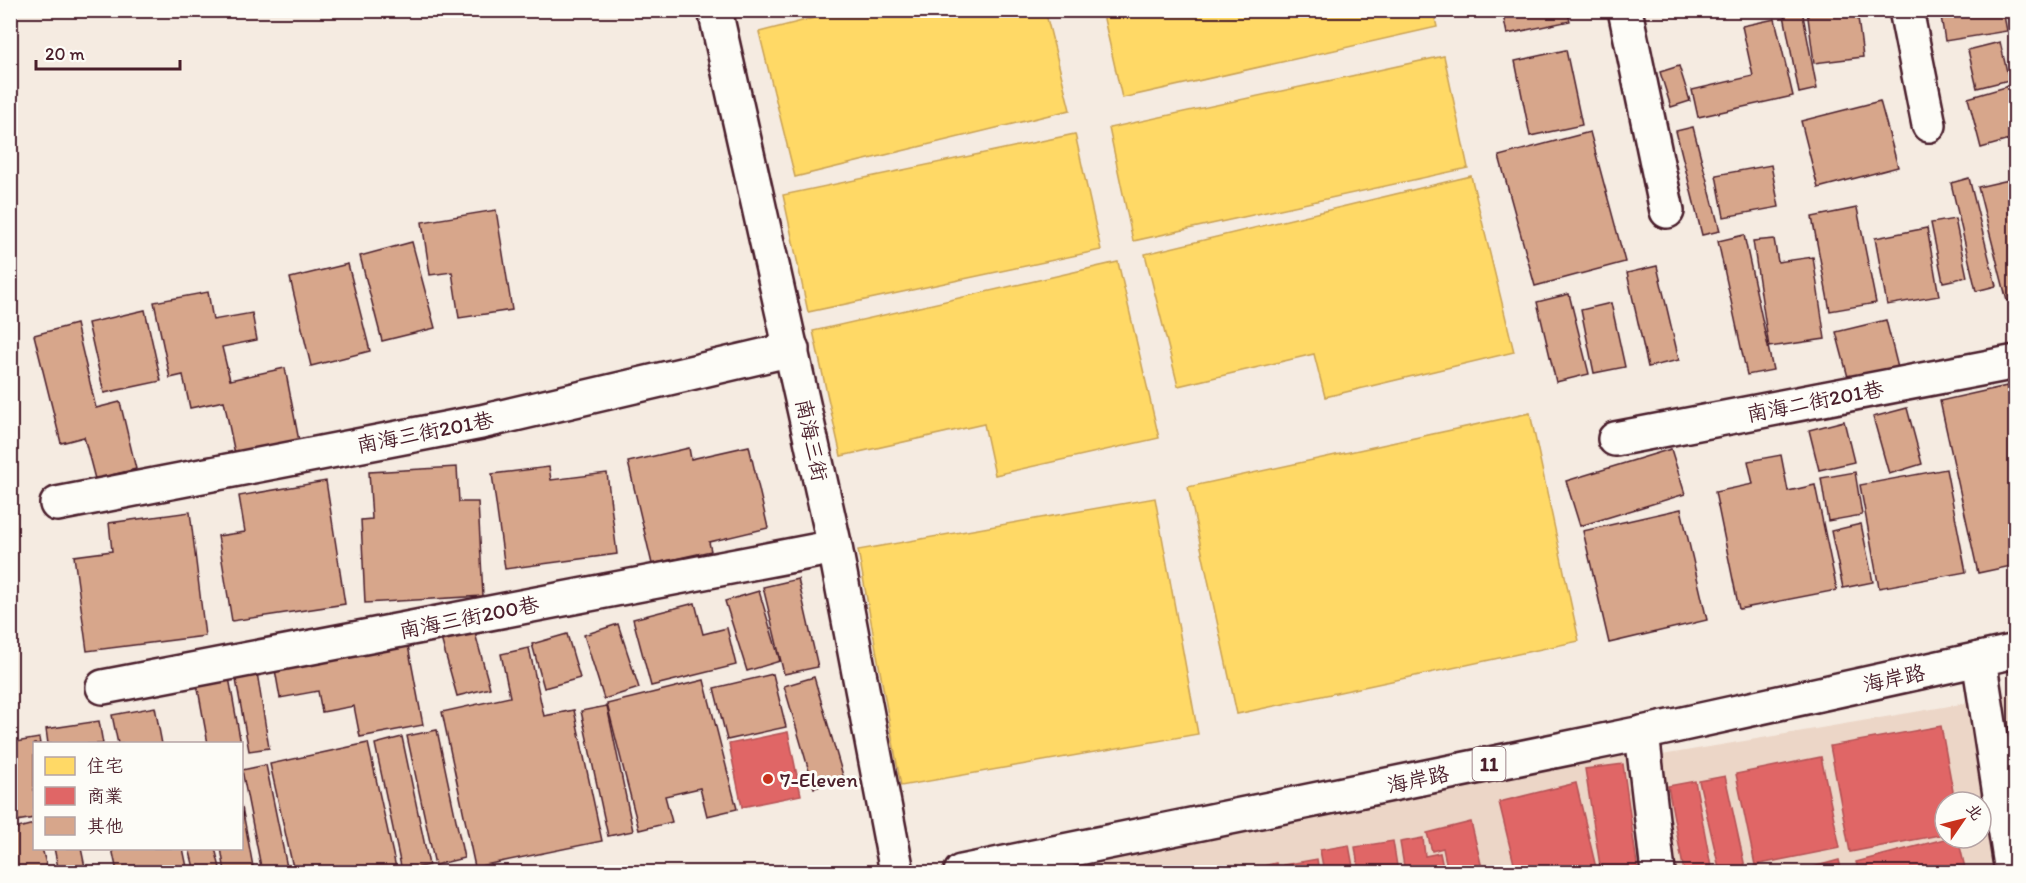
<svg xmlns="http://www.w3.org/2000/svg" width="2026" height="883" font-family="Itim,'LXGW WenKai TC',sans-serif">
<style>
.built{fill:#ecd6c7;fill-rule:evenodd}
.homes{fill:#ffd966;stroke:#c9a154;stroke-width:1.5}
.shops{fill:#e06666;stroke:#b35154;stroke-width:1.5}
.building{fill:#d7a68b;stroke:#4a1f2b;stroke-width:1.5}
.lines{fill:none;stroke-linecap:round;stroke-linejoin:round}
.minor-casing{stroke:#4a1f2b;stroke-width:38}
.major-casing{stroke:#4a1f2b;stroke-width:38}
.minor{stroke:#fdfcf7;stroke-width:33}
.major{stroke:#fdfcf7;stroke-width:33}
.poi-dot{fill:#c8321e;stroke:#fdfcf7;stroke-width:2}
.labels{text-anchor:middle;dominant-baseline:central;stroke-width:6;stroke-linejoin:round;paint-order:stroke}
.shield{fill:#fdfcf7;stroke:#806168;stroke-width:1.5}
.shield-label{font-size:20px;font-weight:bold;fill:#4a1f2b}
.street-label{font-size:21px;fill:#4a1f2b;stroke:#fdfcf7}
.poi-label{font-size:21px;fill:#4a1f2b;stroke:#fdfcf7;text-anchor:start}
</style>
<rect width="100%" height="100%" fill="#f5ebe1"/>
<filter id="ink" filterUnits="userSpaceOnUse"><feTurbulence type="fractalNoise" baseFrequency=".0167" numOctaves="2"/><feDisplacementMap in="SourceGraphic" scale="12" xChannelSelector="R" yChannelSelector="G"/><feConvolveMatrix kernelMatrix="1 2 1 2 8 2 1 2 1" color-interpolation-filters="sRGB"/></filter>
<g filter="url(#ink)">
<!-- built -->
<g class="built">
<path d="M2015,693V828L1994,697Z"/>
<path d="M1973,702L1999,872H1669L1656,756ZM1945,802H1981V838H1945Z"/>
<path d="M1632,749L1648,872H1038Z"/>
</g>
<!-- homes -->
<g class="homes">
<path d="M845,10H1045L1070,110L795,177L759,32Z"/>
<path d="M1102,10H1433L1437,27L1122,98Z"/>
<path d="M1444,56L1468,168L1133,241L1109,128Z"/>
<path d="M1075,134L1101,250L808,312L783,195Z"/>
<path d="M1471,176L1514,352L1325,397L1314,354L1178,386L1145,254Z"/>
<path d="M1118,262L1159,438L995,475L984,424L841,456L813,331Z"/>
<path d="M1530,413L1579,641L1237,714L1188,487Z"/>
<path d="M1155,498L1198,734L901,786L858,550Z"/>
</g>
<!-- shops -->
<g class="shops">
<path d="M1941,726L1955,802H1945V834L1850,852L1830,746Z"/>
<path d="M2016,729V786L2007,730Z"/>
<path d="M788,732L801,795L742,807L729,744Z"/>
<path d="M1821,757L1840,848L1755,865L1736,774Z"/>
<path d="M1623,764L1638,872H1601L1585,769Z"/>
<path d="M1725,776L1745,867L1720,872L1699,781Z"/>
<path d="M1695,781L1712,872H1684L1668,786Z"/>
<path d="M1576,783L1597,872H1516L1499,802Z"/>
<path d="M1471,822L1483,872H1448L1443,848L1432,851L1427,833Z"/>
<path d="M1423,838L1425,856L1440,853L1444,872H1405L1400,842Z"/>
<path d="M1948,838H1958L1965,868L1948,872H1859L1856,862Z"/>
<path d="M1393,841L1398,872H1359L1355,847Z"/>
<path d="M1349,845L1354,872H1324L1320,850Z"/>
<path d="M1317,859L1319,872H1284L1283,865Z"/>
<path d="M1839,860L1842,872H1814L1813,867Z"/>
<path d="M1276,863L1278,872H1243V871Z"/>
</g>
<!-- building -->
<g class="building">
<path d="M1502,10H1567L1570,21L1507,34Z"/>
<path d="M1783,10H1802L1817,89L1799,93Z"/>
<path d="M1807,10H1857L1863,57L1814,63Z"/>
<path d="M1940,10H2003L2007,31L1945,41Z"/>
<path d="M1775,19L1793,96L1698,117L1692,90L1753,76L1742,26Z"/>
<path d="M2000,42L2009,80L1977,88L1968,50Z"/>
<path d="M1566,50L1582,125L1530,136L1515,61Z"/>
<path d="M1679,66L1690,101L1671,107L1660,72Z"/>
<path d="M2016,84V138L1981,148L1968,98Z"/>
<path d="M1880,101L1898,167L1818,188L1801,121Z"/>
<path d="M1693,127L1720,231L1702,235L1676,131Z"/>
<path d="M1590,132L1625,262L1535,286L1499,156Z"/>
<path d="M1771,165L1779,207L1724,217L1716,175Z"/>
<path d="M1969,178L1996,286L1976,291L1951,183Z"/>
<path d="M2009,180L2016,206V299L2007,301L1978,187Z"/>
<path d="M1857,208L1876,303L1830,311L1812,217Z"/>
<path d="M496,210L512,310L459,318L452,272L430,275L422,222Z"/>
<path d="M1955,219L1967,277L1943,282L1931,223Z"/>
<path d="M1927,228L1939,296L1887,305L1875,238Z"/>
<path d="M1744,235L1773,370L1747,375L1718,241Z"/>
<path d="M1774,239L1778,262L1813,257L1825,339L1769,347L1753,241Z"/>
<path d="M412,242L435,328L382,341L360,256Z"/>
<path d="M348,264L370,351L311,366L290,278Z"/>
<path d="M1657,266L1679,360L1648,367L1627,273Z"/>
<path d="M208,292L213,320L252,313L257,340L222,347L230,380L285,368L299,441L235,454L224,401L190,408L183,375L170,378L154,302Z"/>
<path d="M1569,294L1589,374L1556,382L1537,302Z"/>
<path d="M1611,303L1625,367L1594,373L1581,310Z"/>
<path d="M145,310L161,381L104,393L88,323Z"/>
<path d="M1886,320L1898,368L1849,381L1836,332Z"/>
<path d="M76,324L96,408L120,402L136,469L95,479L84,437L61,443L34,335Z"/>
<path d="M2007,386L2016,425V565L1978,573L1940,401Z"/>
<path d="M1907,408L1922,464L1889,474L1873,417Z"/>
<path d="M1844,421L1854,462L1819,470L1809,430Z"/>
<path d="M749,446L768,528L709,542L711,551L652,564L628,462L689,448L691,459Z"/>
<path d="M1671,449L1685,494L1580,526L1566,481Z"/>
<path d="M1781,455L1788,491L1815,485L1837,590L1739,609L1715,492L1753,484L1748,461Z"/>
<path d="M457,467L459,502H478L483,596L365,603L361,520L372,519L369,472Z"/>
<path d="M549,467L551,480L607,473L617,554L505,569L492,474Z"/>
<path d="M1946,469L1966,572L1879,588L1860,485Z"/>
<path d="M1855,472L1862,515L1828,521L1821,478Z"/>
<path d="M326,481L345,604L232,621L218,536L245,532L239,496Z"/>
<path d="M1681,509L1707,620L1609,643L1583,531Z"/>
<path d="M190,512L205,636L87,651L74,556L112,551L109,523Z"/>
<path d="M1861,524L1873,582L1843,588L1831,531Z"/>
<path d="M798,579L818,667L784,674L763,587Z"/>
<path d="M759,591L780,661L747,671L725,601Z"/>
<path d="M695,603L703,634L727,628L736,665L651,686L633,619Z"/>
<path d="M472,622L490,688L457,696L439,631Z"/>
<path d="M618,624L639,688L604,699L584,635Z"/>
<path d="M567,634L580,678L544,688L532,644Z"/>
<path d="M407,640L423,725L360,737L354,706L322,712L318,691L280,698L274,664Z"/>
<path d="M529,648L544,716L574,710L602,841L475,867L442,712L510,697L501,654Z"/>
<path d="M256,666L269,748L249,751L234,669Z"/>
<path d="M228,672L241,744H208L196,678Z"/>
<path d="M773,674L786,727L727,740L714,688Z"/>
<path d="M814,677L844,779L814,788L784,686Z"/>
<path d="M704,680L737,809L707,816L700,788L665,796L672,822L639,830L607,704Z"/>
<path d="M607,706L633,831L608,836L581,711Z"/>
<path d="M155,707L162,744H118L112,715Z"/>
<path d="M99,721L103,744H48L46,729Z"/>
<path d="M437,730L464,858L435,865L407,736Z"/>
<path d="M402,737L429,865L402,871L375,744Z"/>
<path d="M39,738L40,744H34V818L10,822V743Z"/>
<path d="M368,743L397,872H294L270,764Z"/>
<path d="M266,765L288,872H262L242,770Z"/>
<path d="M242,807L254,872H225L221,848H242Z"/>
<path d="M34,824V848H42L48,872H17L10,848V830Z"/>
<path d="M54,848H81L86,872H59Z"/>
<path d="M112,848H183L188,872H117Z"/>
<path d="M189,848H215L221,872H195Z"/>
</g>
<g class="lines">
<!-- minor casing -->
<g class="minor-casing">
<g id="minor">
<path d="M715,10L835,547L897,872"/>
<path d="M1625,10L1667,211"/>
<path d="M1906,10L1929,125"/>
<path d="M1615,439L2016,362"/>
<path d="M57,504L481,422L792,349"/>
<path d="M1979,659L2012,872"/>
<path d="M103,687L835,547"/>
<path d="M1642,733L1658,872"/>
</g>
</g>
<!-- major casing -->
<g class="major-casing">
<path id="major" d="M961,872L1642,733L2016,651"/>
</g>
<!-- minor -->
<use href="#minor" class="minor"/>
<!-- major -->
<use href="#major" class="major"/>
</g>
</g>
<!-- markers -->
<circle class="poi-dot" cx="768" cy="779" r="6"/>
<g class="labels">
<!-- shield labels -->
<rect class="shield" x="1472.5" y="747" width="33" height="34" rx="4.5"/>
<g class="shield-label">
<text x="1489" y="764">11</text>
</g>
<!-- street labels -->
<g class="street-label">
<text transform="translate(1815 401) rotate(-11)">南海二街201巷</text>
<text transform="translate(425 432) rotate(-11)">南海三街201巷</text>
<text transform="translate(812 440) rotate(78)">南海三街</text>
<text transform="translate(469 617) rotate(-11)">南海三街200巷</text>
<text transform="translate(1894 678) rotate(-12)">海岸路</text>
<text transform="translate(1418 779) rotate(-12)">海岸路</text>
</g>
<!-- poi labels -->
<g class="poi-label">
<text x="780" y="779">7-Eleven</text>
</g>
</g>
<!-- margin -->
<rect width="2026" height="883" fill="none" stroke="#fdfcf7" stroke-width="36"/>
<rect x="18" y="18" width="1990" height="847" fill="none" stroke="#4a1f2b" stroke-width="2" filter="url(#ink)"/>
<!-- legend -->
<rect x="33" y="742" width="210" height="108" fill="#fdfcf7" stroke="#b5a4a5" stroke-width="1.5"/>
<rect x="45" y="757" width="30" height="18" fill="#ffd966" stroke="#b5a4a5" stroke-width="1.5"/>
<text x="87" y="772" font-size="18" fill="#4a1f2b">住宅</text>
<rect x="45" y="787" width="30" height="18" fill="#e06666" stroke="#b5a4a5" stroke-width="1.5"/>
<text x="87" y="802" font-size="18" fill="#4a1f2b">商業</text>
<rect x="45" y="817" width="30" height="18" fill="#d7a68b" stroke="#b5a4a5" stroke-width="1.5"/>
<text x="87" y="832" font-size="18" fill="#4a1f2b">其他</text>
<!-- north arrow -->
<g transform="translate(1963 820) rotate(55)"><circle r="28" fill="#fdfcf7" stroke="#b5a4a5" stroke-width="1.5"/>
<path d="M0-4.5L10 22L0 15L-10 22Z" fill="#c8321e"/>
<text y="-9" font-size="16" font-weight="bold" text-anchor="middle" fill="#4a1f2b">北</text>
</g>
<!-- scale -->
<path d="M36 60v9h144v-9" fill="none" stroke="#4a1f2b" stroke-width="3"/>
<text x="45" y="60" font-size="18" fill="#4a1f2b" stroke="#fdfcf7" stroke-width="4.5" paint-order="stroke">20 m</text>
</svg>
